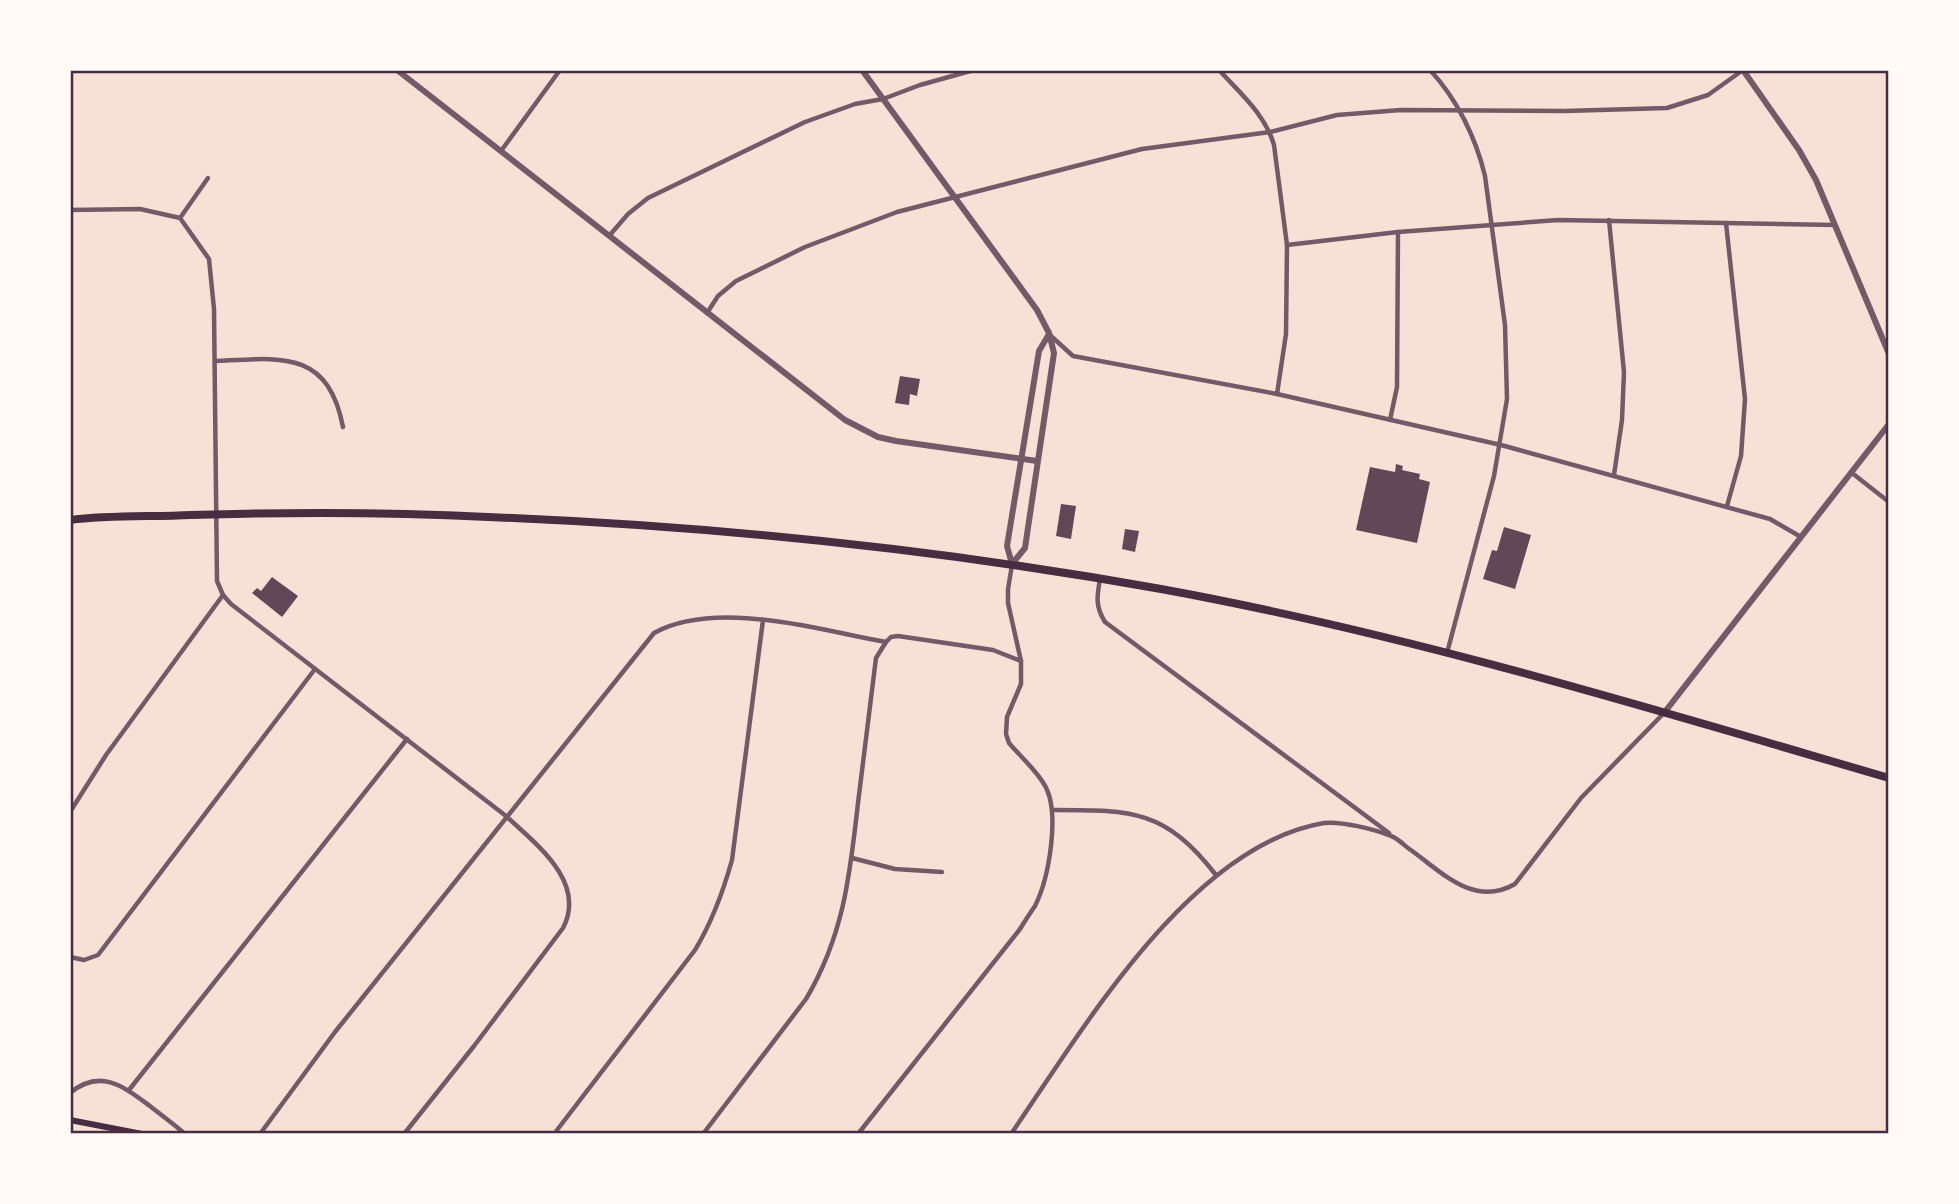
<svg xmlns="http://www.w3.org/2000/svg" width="1959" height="1204" font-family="Georgia,serif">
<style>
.building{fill:#644757}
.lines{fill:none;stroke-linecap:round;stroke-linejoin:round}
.minor{stroke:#755966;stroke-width:4.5}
.tertiary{stroke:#755966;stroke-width:6}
.secondary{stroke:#4a2c40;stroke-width:6}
.trunk{stroke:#4a2c40;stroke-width:8}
.neatline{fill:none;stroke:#4a2c40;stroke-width:2.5}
</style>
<rect width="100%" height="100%" fill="#f7e1d7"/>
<!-- building -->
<g class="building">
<path d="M900,376L920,379L917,396L910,394L909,405L895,403Z"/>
<path d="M1396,464L1403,466L1402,470L1420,474L1419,479L1430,482L1417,543L1356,530L1370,467L1395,472Z"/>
<path d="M1061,504L1076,506L1071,539L1056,536Z"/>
<path d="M1504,527L1531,535L1515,589L1483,579L1492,550L1497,551Z"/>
<path d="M1125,529L1139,531L1135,552L1122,549Z"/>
<path d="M272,577L298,596L282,617L252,593L257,588L261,591Z"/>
</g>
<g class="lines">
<!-- minor -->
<g class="minor">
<path d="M1219,70C1240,93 1265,114 1274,145L1287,245L1286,334L1277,394"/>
<path d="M1430,70C1457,99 1476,138 1485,176L1505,325L1507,399L1494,476L1447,653"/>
<path d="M501,151L560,70"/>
<path d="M70,210L140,209L180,218L209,259L214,309L217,581L223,595L231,604L506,816C536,844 587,882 563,928L474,1046L404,1134"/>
<path d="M180,218L208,178"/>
<path d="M1609,220L1624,372L1622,420L1614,475"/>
<path d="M1726,223L1745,399L1741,456L1727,506"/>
<path d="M609,236L628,214L648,198L805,122L855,104L883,99L920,85L974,70"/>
<path d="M1287,245L1398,232L1558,220L1835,225"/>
<path d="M707,313L718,296L736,281L805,247L897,212L1142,149L1270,132L1337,115L1401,110L1565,111L1667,108L1708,95L1743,70"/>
<path d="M1051,336L1073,356L1277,394L1501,445L1770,519L1801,537"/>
<path d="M216,361C280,358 328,349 343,427"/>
<path d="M1390,420L1397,387L1398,232"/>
<path d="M1852,473L1889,502"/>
<path d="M1100,579C1097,596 1095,606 1105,622L1389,833"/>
<path d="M1053,810C1131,810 1165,809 1216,875"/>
<path d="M70,812L106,755L223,595"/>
<path d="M852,858L895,869L942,872"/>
<path d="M70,957L84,960L98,955L315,669"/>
<path d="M129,1090L407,739"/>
<path d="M70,1093C100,1068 123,1086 150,1106C161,1115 174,1124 185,1134"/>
<path d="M260,1134L335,1032L654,633C716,599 819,630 886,642L891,637L898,636L993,650L1021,661"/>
<path d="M554,1134L695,950C712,922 723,892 732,860L763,620"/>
<path d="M703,1134L806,999C844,935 850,874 858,803C864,755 870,706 876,658L886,642"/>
<path d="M858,1134L1020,929C1025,921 1030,913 1035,906C1049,878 1061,811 1044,784C1035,769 1020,756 1009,743L1006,734L1007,717L1021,684V661L1008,603V589L1012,565"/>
<path d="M1011,1134C1082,1031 1190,845 1324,823C1341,821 1374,829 1391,836C1397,838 1403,844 1408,848C1441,871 1473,908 1515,884L1581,798L1664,713"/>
</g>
<!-- tertiary -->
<g class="tertiary">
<path d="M397,70L845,420L878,437L896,441L1037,461"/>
<path d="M862,70L1037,310L1049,333L1054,353L1025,548L1012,564"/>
<path d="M1743,70L1799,150L1816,180L1889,354"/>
<path d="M1012,564L1007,546L1039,351L1049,334"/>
<path d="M1664,713L1889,424"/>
</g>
<!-- secondary -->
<path class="secondary" d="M70,1120L142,1134"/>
<!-- trunk -->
<path class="trunk" d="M70,520C110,515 151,517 191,515C290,512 389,512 488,517C714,526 938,549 1161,589C1408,634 1649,708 1889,778"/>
</g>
<!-- border -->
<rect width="1959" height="1204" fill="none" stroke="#fffaf5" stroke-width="144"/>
<rect x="72" y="72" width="1815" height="1060" class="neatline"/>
</svg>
